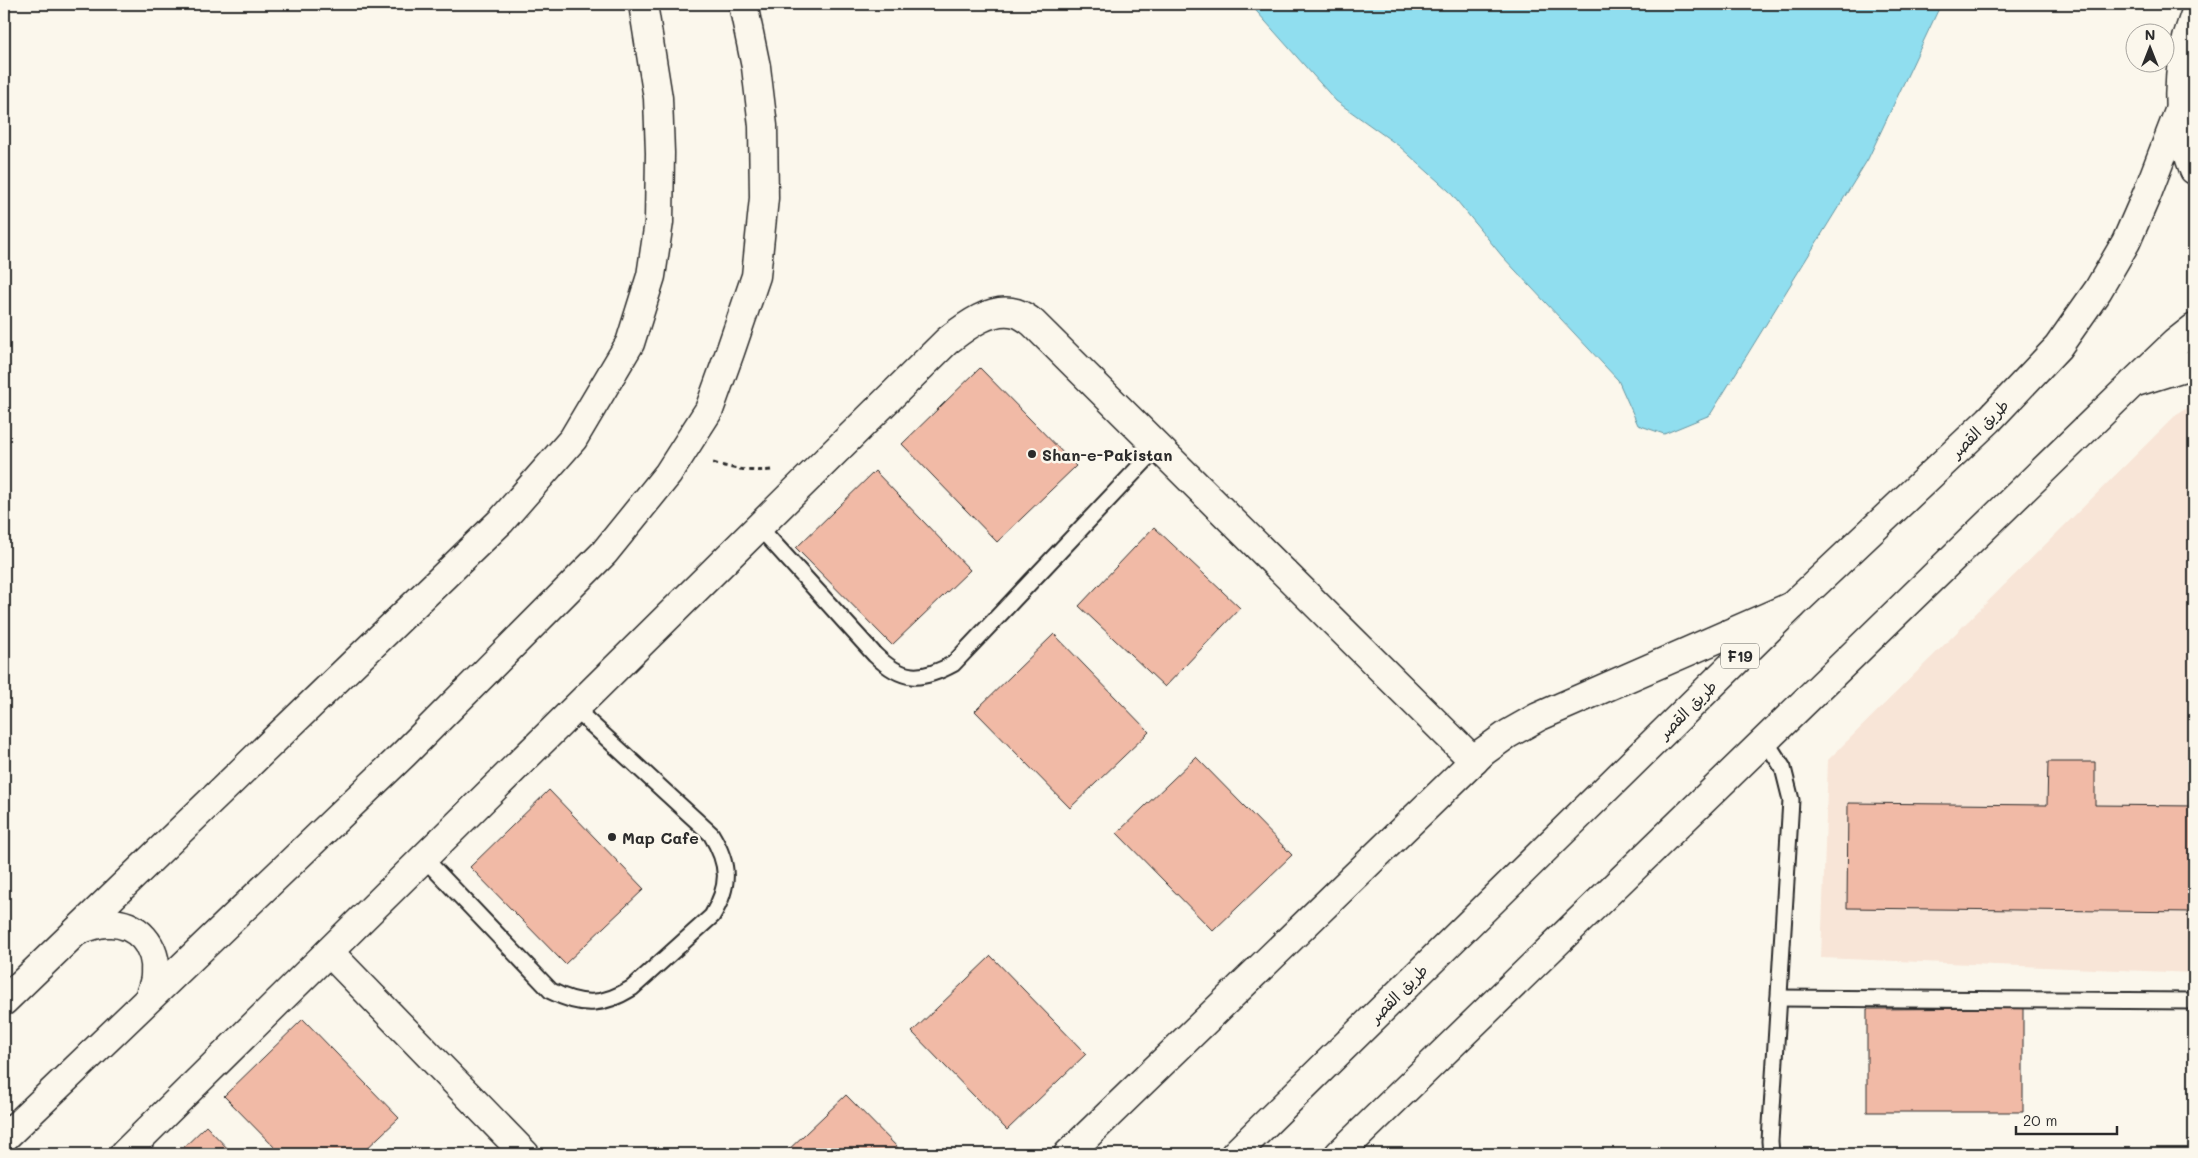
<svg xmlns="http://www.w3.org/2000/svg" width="2198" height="1158" font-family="Mali,'Playpen Sans Arabic',sans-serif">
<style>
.built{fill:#f8e5d7}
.water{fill:#90deef;stroke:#6896a1}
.building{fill:#f1baa6;stroke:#2b2b2b}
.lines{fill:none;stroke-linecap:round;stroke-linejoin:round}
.lane-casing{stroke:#2b2b2b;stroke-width:19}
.street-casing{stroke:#2b2b2b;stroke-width:31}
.secondary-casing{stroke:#2b2b2b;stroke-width:31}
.primary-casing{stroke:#2b2b2b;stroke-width:31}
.highway-casing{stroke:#2b2b2b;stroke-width:31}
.path{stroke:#2b2b2b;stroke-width:3;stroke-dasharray:5 4;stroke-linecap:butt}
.lane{stroke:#fbf7ec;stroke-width:15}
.street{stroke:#fbf7ec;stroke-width:28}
.secondary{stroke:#fbf7ec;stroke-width:28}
.primary{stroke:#fbf7ec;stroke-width:28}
.highway{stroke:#fbf7ec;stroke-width:28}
.poi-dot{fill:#2b2b2b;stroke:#fbf7ec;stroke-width:2}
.labels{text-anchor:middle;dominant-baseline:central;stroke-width:5;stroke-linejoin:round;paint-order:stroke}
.shield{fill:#fbf7ec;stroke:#696865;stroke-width:1}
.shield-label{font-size:15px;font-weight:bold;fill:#2b2b2b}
.street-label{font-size:16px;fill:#2b2b2b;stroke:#fbf7ec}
.poi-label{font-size:16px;font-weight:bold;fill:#2b2b2b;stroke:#fbf7ec;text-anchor:start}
</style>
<rect width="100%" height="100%" fill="#fbf7ec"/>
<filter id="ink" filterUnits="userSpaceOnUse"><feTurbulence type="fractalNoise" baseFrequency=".02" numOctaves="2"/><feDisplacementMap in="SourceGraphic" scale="10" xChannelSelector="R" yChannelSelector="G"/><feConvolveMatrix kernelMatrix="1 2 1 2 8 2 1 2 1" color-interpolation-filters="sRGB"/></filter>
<g filter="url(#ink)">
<!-- built -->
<path class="built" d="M2194,405V973L1821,958L1828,760L2178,413Z"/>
<!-- water -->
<path class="water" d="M1250,4H1941L1868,159L1710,415L1664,434L1638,425L1618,380L1502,256L1449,191L1399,146L1336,101Z"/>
<!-- building -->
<g class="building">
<path d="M980,368L1076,466L997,542L902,444Z"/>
<path d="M875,471L970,570L892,645L796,548Z"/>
<path d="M1154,527L1240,608L1165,687L1079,606Z"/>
<path d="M1054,634L1149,732L1070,808L975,711Z"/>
<path d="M1196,757L1292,855L1213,931L1117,833Z"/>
<path d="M2048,762H2095V805L2194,806V912L1847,908L1848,803L2047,805Z"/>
<path d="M549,790L644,889L565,964L470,867Z"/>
<path d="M991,956L1086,1054L1007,1130L912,1032Z"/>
<path d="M2023,1008V1112H1867V1009Z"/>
<path d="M303,1019L399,1118L361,1154H281L224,1096Z"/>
<path d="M846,1095L904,1154H784Z"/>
<path d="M206,1126L233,1154H177Z"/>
</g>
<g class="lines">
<!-- lane casing -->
<g class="lane-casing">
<g id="lane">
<path d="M759,527L875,655C902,681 920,682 953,664L1158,447"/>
<path d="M1765,740L1783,768L1791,800L1770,1141L1771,1154"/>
<path d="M424,858L551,991C582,1007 603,1006 632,988L712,916C730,886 730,865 711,834L575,709"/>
<path d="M1779,998L2194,1001"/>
</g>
</g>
<!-- street casing -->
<g class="street-casing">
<g id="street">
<path d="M329,952L525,1154"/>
<path d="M124,1154L947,341C965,327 991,306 1016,313C1022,315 1028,319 1033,323L1474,761"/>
<path d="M1068,1154L1483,752L1508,734L1538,717L1792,606"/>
</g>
</g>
<!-- secondary casing -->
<g class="secondary-casing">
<g id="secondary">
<path d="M77,931C87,927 97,923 107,923C137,921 158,947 155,975C155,983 151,991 149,998"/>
<path d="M4,1001L501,521L573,439L630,343L651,276L659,222L660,153L658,98L643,4"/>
<path d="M4,1138L404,754L604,553L668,474L709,410L730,352L756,276L764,198L763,126L756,67L743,4"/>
</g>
</g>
<!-- primary casing -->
<g class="primary-casing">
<g id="primary">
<path d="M1235,1154L1792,606L1989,420L2058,347L2098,290L2126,242L2147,194L2179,111"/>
<path d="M1339,1154L2133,383L2175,343L2194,328"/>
</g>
</g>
<!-- highway casing -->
<g class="highway-casing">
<g id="highway">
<path d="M2194,17C2175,67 2174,120 2194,170"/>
<path d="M2133,383L2194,364"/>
</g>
</g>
<!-- path -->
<path class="path" d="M713,463C733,469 751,472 771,470"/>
<!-- lane -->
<use href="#lane" class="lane"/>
<!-- street -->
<use href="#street" class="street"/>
<!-- secondary -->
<use href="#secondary" class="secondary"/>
<!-- primary -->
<use href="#primary" class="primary"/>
<!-- highway -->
<use href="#highway" class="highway"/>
</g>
</g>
<!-- markers -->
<g class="poi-dot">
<circle cx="1032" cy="454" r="5"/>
<circle cx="612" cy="837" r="5"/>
</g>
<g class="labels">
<!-- shield labels -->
<rect class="shield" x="1721" y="643.5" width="38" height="25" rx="4"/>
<g class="shield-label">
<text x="1740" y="656">F19</text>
</g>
<!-- street labels -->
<g class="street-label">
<text transform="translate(1979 428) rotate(-45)">طريق القصر</text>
<text transform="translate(1687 709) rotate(-45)">طريق القصر</text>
<text transform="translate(1398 993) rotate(-45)">طريق القصر</text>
</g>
<!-- poi labels -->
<g class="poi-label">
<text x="1042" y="454">Shan-e-Pakistan</text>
<text x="622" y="837">Map Cafe</text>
</g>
</g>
<!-- margin -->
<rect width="2198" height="1158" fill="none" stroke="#fbf7ec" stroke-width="20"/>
<rect x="10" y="10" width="2178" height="1138" fill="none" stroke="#2b2b2b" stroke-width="2" filter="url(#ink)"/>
<!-- north arrow -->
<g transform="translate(2150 48)"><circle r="24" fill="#fbf7ec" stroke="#a8a59f"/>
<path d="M0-4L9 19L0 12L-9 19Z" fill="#2b2b2b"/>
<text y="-8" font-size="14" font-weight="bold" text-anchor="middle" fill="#2b2b2b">N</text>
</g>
<!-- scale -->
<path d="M2016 1126v8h101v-8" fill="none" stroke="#2b2b2b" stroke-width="2.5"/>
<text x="2023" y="1126" font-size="15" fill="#2b2b2b" stroke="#fbf7ec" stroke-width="4" paint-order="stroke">20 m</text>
</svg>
